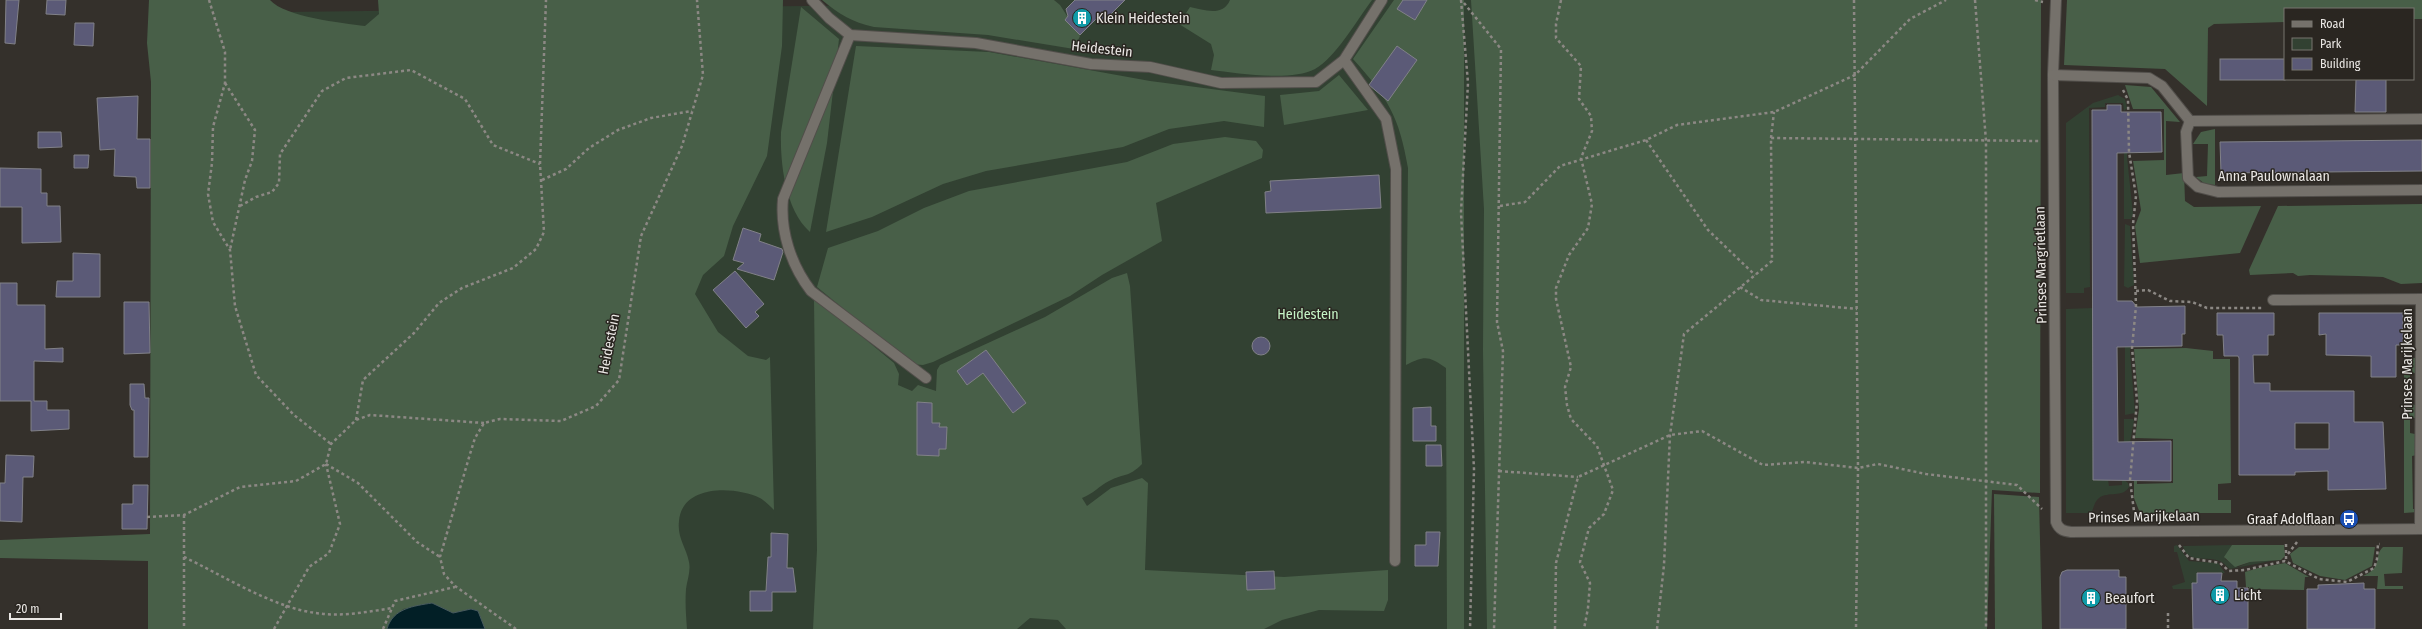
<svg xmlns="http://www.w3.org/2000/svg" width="2422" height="629" font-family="'Fira Sans Condensed',sans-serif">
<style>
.green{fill:#324132}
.forest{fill:#485f48}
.water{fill:#021f26;stroke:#485b5f}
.building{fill:#5b5a77;stroke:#818188;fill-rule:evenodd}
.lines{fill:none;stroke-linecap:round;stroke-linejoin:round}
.minor-casing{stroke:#514e4a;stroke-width:12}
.path{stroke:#8c8884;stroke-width:2.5;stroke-dasharray:3 3;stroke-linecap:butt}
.minor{stroke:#75716b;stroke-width:10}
.labels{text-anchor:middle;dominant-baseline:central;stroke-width:3;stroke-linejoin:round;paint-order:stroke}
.poi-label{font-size:14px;fill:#ebe8e5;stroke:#2a2621;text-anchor:start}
.street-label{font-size:14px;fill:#ebe8e5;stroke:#2a2621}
.park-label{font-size:14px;fill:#c5f3c5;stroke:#2a2621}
</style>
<rect width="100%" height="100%" fill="#34302b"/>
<!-- green -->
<g class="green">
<path d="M1054,0H1796L1794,629H267L285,12L1056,3Z"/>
<path d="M2118,95L2125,99L2127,108L2124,111L2123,103H2105V107L2089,108L2090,287L2084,288V293H2066V123L2093,103Z"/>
<path d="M2124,116L2127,118V157L2133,214L2131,219H2124Z"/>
<path d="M2125,224L2130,226L2134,285L2128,288L2124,286Z"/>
<path d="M2093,308V480H2108L2109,486L2122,485V478L2128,483L2129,487C2123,498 2108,491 2099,498C2094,502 2094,508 2091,513H2066V309Z"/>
<path d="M2125,312L2132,330L2130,352L2135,413L2125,415Z"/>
<path d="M2124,419H2133L2134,421L2124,475Z"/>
<path d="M2177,545L2189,561L2218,563L2225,573L2197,572V583L2192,589H2173L2172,586L2185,582L2177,552H2174V546Z"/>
<path d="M2232,545L2225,559L2238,567L2250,562L2276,560L2230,569C2227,567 2224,563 2220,561C2209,556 2186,564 2183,546Z"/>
</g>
<!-- forest -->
<g class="forest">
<path d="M149,0H270C285,17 342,23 365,26L379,14L378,0H783L782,46L767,156L733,226L724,256L703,275L695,294L718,332L748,356L766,360L770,357L774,510C770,506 765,501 760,498C735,486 682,484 679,521C677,538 686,547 689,562C691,571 687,581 686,589C685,603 686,615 687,629H485L478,611L471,609L453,613L432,603L417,606L403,609L387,629H148V561L0,558V540L150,534L151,82L147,43Z"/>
<path d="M822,0H1054L1060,5L1080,36L1074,49L988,35L874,27C852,22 839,14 822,0Z"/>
<path d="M1230,0H1372C1357,20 1336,57 1315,69C1290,82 1238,73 1211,70L1214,55L1211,44L1179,24L1190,7C1204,10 1223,17 1230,0Z"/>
<path d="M1394,0H1464V629H1447L1446,368C1429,356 1425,355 1406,365L1408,168C1399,116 1388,98 1353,59Z"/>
<path d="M1471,0H2041L2040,493L1992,490L1987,629H1487L1483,350L1484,209Z"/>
<path d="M2067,0H2422V19H2413V9H2285V22L2214,24L2208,28L2207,106L2165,69L2064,65Z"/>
<path d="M801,7L839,39L827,143L810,232C785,210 780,163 781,132Z"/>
<path d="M856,46L989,52L1150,81L1265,96L1264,127L1224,121L1169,129L1123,147L986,171L943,184L872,217L826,232Z"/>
<path d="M1339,75L1368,110L1284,125L1280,95L1319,91Z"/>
<path d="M2125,85L2151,87L2180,122L2166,121V175L2184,173L2185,201L2194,207L2261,206L2240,253L2140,263L2135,226L2141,210L2133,161L2164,160V109H2133Z"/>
<path d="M2215,129V185L2205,184L2196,177L2207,176L2208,144H2193L2201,132Z"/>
<path d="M1225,137L1256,141L1263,150L1262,158L1156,203L1162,241L1102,275L1070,296L933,362L923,365L911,364L817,287L828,248L878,231L924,208L969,191L1127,162L1173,144Z"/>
<path d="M2422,204V283L2401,284L2383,277L2358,276L2310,275L2298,276L2293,273L2250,275L2249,270L2278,206Z"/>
<path d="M1127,273L1130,286L1142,464C1128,478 1124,473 1109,481C1099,486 1093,494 1082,498L1087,506L1111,488L1142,478L1148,483L1145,570L1284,577L1388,570V600L1384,611L1319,610L1282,620L1264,629H1066L1058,620L1030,618L1017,629H813L817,550L814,299L818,300L894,363L899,374L898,385L912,391L918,385L936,391L937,370L940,365L1045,317L1112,278Z"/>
<path d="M2186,348L2213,351V359H2230L2231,483L2218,484V500H2231V513H2140L2134,498V476H2137V484L2173,483V439L2135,438L2139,409L2134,349Z"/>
<path d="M2404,357L2415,358V373L2410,374V404L2415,405V418H2410V433L2415,434L2417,455L2412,456L2413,509H2418V512L2404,513Z"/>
<path d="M1994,494L2039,497L2042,629H1995Z"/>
<path d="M2232,545H2284L2285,556L2281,560L2250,562L2235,567L2224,557Z"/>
<path d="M2299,547H2375L2372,566L2345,580L2320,576L2293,563L2290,554Z"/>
<path d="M2383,547H2403L2402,573L2384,574L2385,586H2403V589H2377L2378,576H2363C2384,567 2373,556 2383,547Z"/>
<path d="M2285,563L2309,577H2305L2304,590L2249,589V587H2246L2245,572L2258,568Z"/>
</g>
<!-- water -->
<path class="water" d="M432,603L453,613L471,609L478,611L485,629H387C393,608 414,606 432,603Z"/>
<!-- building -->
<g class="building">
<path d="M6,0H19L15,44L5,43Z"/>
<path d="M47,0H66L65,15L46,14Z"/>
<path d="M1075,0H1125L1104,21L1099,16L1080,35L1065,20L1068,16L1066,9Z"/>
<path d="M1403,0H1427L1415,20L1397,9Z"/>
<path d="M75,23H94L93,46L74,45Z"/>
<path d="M1397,46L1417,60L1388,101L1369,85Z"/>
<rect x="2220" y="59" width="65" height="21"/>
<path d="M2356,79H2386V112H2355Z"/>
<path d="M138,96L137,139H150V188H137L136,177L114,176L115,149L100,150L97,98Z"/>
<path d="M2107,105H2121V112H2161L2162,152L2117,153V301H2132L2137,307L2185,306V334H2182V346L2117,347L2118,442L2171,441V481L2093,480L2092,110H2107Z"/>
<path d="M38,132H61L62,147L38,148Z"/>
<path d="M2422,140V171L2221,173L2220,142Z"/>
<path d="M74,155H89L88,168H74Z"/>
<path d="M0,168L41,169V193H47V206H60L61,242L22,243V207H0Z"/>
<path d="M1379,175L1381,208L1266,213L1265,192L1271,191L1270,181Z"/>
<path d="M743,228L761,234L759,241L782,249L783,252L774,280L737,269L744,263L733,260Z"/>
<path d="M73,253L100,254V297H56L57,281H73Z"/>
<path d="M735,271L764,304L755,312L759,316L746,328L713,290Z"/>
<path d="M0,283H17V305H45V349L63,348V362L34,361V401H47V410H69V429L31,431V401H0Z"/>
<path d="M124,302H149L150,353L124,354Z"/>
<path d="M2217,313H2274V335H2268V355H2253L2254,383H2270V391H2354V422H2383L2386,489L2328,490V471L2295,472V475H2239V358L2238,356H2224L2223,335H2217ZM2295,423H2329V449H2295Z"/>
<path d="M2319,313H2403V345H2396V377H2371V356L2326,355V334L2319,335Z"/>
<circle cx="1261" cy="346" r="9"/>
<path d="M986,350L1026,403L1013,413L983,373L967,385L957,371Z"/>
<path d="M130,384H144L145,398H149L148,457H134V410H132L130,405Z"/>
<path d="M917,402L932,403V423H940L939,427H947L946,449H939V456L917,455Z"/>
<path d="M1431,407V426H1436V441H1413V408Z"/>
<path d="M1426,445H1441L1442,466H1426Z"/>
<path d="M6,455L34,456L33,477H23L22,522L0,521V483H5Z"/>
<path d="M133,485H148L147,529H122V504H133Z"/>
<path d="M1426,532H1440L1438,566H1415V545H1426Z"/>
<path d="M771,533L788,534L787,568H793L796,592H772V611H750V591H766L768,557H771Z"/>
<path d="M2067,570H2119V577H2126V629H2060V577L2062,572Z"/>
<path d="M1274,571L1275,589L1247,590L1246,572Z"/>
<path d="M2197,573H2222L2221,581H2237V588H2248V629H2193L2192,583H2197Z"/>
<path d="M2364,583V589H2375V629H2307V589H2318V585Z"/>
</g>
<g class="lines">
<!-- minor casing -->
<g class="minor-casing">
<g id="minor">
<path d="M812,0L829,18L850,35L976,43L1091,64L1150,67L1221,83L1316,82L1344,60L1382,0"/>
<path d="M2056,0L2053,75L2056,522C2059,530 2064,531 2071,532L2422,529"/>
<path d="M850,35L783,199C780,231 791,265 811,291L926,378"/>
<path d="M1344,60L1386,119L1396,169L1395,561"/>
<path d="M2053,75L2149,78L2162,86L2190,121L2422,119"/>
<path d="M2190,121L2186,132L2188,178L2198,187L2218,192L2422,190"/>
<path d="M2273,300L2421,299L2420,529"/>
</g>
</g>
<!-- path -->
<g class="path">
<path d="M209,0L225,52V83L213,127L212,163L208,194L213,222L230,250L235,306L256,375L294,415L331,444"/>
<path d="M1461,0L1468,83L1461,212L1474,469L1470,629"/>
<path d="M1561,0L1556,24V38L1581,66L1579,99L1591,116L1592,131L1581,158L1592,204L1588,228L1569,255L1556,288V299L1571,367L1565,387L1567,405L1571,419L1597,446L1613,490L1604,514L1589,528L1580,562L1590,583L1588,608L1584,629"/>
<path d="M1854,0L1858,468L1856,629"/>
<path d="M1975,0L1986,141V629"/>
<path d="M2035,0L2043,2"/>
<path d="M1464,3L1501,49L1497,322L1503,351L1494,629"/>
<path d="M225,83L255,130L252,161L245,180L230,250"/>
<path d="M2123,90L2128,100L2129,152L2136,196L2133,224L2136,306L2132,348L2137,401L2130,480L2135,519"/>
<path d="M1771,138L1774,112"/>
<path d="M1646,140L1708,230L1755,275"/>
<path d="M542,180L566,169L589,148L618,130L651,118L692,111"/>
<path d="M240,206L256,197L272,192L279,183L280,154L322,91L346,78L411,70L465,99L493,145L540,164"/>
<path d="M1500,206L1525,202L1560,166L1646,140L1677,125L1774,112L1855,75L1910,19L1946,0"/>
<path d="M1740,287L1761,300L1857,309"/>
<path d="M2136,291L2148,290L2170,301L2192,302L2207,308H2262"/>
<path d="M356,420L363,380L414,333L439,303L462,288L513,268L536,249L544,232L540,164L546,0"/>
<path d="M326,464L358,483L417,542L440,557"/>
<path d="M1499,471L1578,477"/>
<path d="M184,515V629"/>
<path d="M147,517L184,515L240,487L296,481L326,464L331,444L356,420L370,415L484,423"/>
<path d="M2286,544V561"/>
<path d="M2179,545L2189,558L2220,563L2229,571L2245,570L2285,561L2319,579L2347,582L2374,568L2377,559L2378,544H2380"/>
<path d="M2288,554L2297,542"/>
<path d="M184,557C222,575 274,608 316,613C341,617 367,612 392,608"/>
<path d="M2168,613V629"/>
<path d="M274,629L309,567L329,553L340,524L326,464"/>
<path d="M383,629L395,601L455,587"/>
<path d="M516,629L455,586L444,574L440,557L470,454L475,438L484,423L500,419L561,421L596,406L619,380L641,236L682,146L703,75L697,0"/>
<path d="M1555,629L1556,563L1578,477L1670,435L1702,431L1763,465L1805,462L1858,468L1878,464L1926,474L2017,485L2042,509"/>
<path d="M1657,629L1664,565L1670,435L1684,334L1772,261L1771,138L2040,141"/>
</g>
<!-- minor -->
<use href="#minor" class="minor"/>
</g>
<!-- icons -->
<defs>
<g id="building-disc" transform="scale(1)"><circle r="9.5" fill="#0f9aa8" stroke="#2a2621"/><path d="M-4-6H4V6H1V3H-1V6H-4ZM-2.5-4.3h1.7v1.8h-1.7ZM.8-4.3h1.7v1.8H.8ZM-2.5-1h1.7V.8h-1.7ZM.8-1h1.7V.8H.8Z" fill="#fff"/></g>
<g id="bus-disc" transform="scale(1)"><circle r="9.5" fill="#1a4fb4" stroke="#2a2621"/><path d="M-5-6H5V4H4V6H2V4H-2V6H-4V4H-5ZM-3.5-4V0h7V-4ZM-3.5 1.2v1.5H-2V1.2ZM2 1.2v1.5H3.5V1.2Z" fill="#fff"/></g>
</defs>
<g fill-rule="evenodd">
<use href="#building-disc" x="1082" y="18"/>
<use href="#bus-disc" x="2349" y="519"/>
<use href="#building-disc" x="2220" y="595"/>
<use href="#building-disc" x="2091" y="598"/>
</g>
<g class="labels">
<!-- poi labels -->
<g class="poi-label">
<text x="1096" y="18">Klein Heidestein</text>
<text x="2335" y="519" text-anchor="end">Graaf Adolflaan</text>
<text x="2234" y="595">Licht</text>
<text x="2105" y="598">Beaufort</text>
</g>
<!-- street labels -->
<g class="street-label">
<text transform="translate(1102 49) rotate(6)">Heidestein</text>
<text x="2274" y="176">Anna Paulownalaan</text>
<text transform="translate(2041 265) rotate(-91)">Prinses Margrietlaan</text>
<text transform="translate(609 344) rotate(-79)">Heidestein</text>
<text transform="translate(2407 364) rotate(-90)">Prinses Marijkelaan</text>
<text transform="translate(2144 517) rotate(-1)">Prinses Marijkelaan</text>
</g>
<!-- park labels -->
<g class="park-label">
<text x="1308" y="314">Heidestein</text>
</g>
</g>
<!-- legend -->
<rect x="2284" y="8" width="130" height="72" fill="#2a2621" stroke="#77746f"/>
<rect x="2292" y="21" width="20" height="6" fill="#75716b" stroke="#77746f"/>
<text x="2320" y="28" font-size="12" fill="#ebe8e5">Road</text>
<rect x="2292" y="38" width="20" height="12" fill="#324132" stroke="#77746f"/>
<text x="2320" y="48" font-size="12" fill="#ebe8e5">Park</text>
<rect x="2292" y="58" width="20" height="12" fill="#5b5a77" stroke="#77746f"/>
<text x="2320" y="68" font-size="12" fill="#ebe8e5">Building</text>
<!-- scale -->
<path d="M10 613v6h51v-6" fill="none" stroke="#ebe8e5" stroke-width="2"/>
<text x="16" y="613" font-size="12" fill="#ebe8e5" stroke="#2a2621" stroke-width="3" paint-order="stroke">20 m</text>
</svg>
